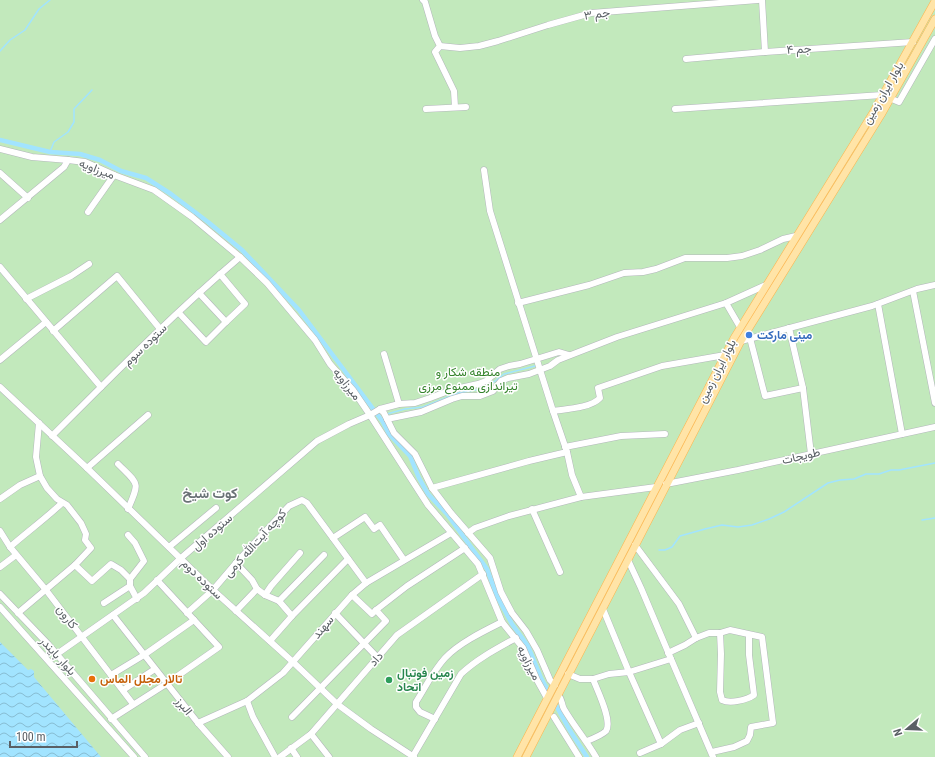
<svg xmlns="http://www.w3.org/2000/svg" width="935" height="757" font-family="'Roboto Condensed',Vazirmatn,sans-serif">
<style>
.park{fill:#c2e9bc}
.water{fill:url(#water-waves)}
.lines{fill:none;stroke-linecap:round;stroke-linejoin:round}
.stream{stroke:#a2e4ff;stroke-width:1.5}
.canal{stroke:#a2e4ff;stroke-width:4.5}
.minor-casing{stroke:#b3b7bb;stroke-width:7}
.major-casing{stroke:#ffb34b;stroke-width:8}
.minor{stroke:#fff;stroke-width:6}
.major{stroke:#ffe4a7;stroke-width:7}
.shop-dot{fill:#3f7fe0;stroke:#fff;stroke-width:1.5}
.food-dot{fill:#e8710a;stroke:#fff;stroke-width:1.5}
.leisure-dot{fill:#2e9e5b;stroke:#fff;stroke-width:1.5}
.labels{text-anchor:middle;dominant-baseline:central;stroke-width:3;stroke-linejoin:round;paint-order:stroke}
.street-label{font-size:12px;fill:#5a6065;stroke:#fff}
.shop-label{font-size:12px;font-weight:bold;fill:#366cbe;stroke:#fff;text-anchor:start}
.park-label{font-size:12px;fill:#34832b;stroke:#fff}
.leisure-label{font-size:12px;font-weight:bold;fill:#27864d;stroke:#fff;text-anchor:start}
.food-label{font-size:12px;font-weight:bold;fill:#c56008;stroke:#fff;text-anchor:start}
.quarter-label{font-size:14px;font-weight:bold;fill:#6b7377;stroke:#fff}
</style>
<defs>
<pattern id="water-waves" width="16" height="10" patternUnits="userSpaceOnUse"><rect width="16" height="10" fill="#a2e4ff"/><path d="M0 5q4-4 8 0t8 0" fill="none" stroke="#87bcd2"/></pattern>
</defs>
<rect width="100%" height="100%" fill="#efeae2"/>
<!-- park -->
<rect class="park" x="0" y="0" width="935" height="757"/>
<!-- water -->
<path class="water" d="M0,642L28,670L31,669L34,671V677L101,757H0Z"/>
<g class="lines">
<!-- stream -->
<g class="stream">
<path d="M0,51L10,40L25,30L39,9L50,0"/>
<path d="M50,152L54,142L68,132L74,122V109L92,90"/>
<path d="M387,414L405,409L423,407L458,393L486,388L504,374L535,366"/>
<path d="M922,520L935,518"/>
<path d="M659,550H665L672,547L680,536L705,529L722,525L738,527L752,525L769,519L784,512L828,483L840,480L854,479L866,474H879L891,470H899L935,463"/>
</g>
<!-- canal -->
<path class="canal" d="M0,140L50,152L80,154L100,160L121,171L146,178L171,194L208,222L242,250L299,310L383,422L389,434L410,456L419,478L428,494L447,514L487,569L497,596L512,624L528,646L541,678L569,729L587,757"/>
<!-- minor casing -->
<g class="minor-casing">
<g id="minor">
<path d="M423,0L425,2L435,36L440,46L435,52L454,91L455,107"/>
<path d="M762,0L765,52"/>
<path d="M440,46L460,48L479,46L498,41L548,25L591,13L758,0"/>
<path d="M686,59L765,52L913,42"/>
<path d="M426,109L466,107"/>
<path d="M675,109L882,95L899,102L935,39"/>
<path d="M0,149L32,157L68,160"/>
<path d="M484,170L490,211L553,411L567,452L572,475L581,497"/>
<path d="M0,173L28,198"/>
<path d="M88,212L114,175"/>
<path d="M0,220L64,167L68,160L85,162L114,175L154,190L192,217L240,257L267,283L315,340L330,364L353,390L370,415L428,505L478,564L502,622L523,648L537,680L547,698"/>
<path d="M0,267L101,387"/>
<path d="M913,291L935,403"/>
<path d="M199,293L226,322L245,304L220,274"/>
<path d="M26,299L71,276L89,264"/>
<path d="M518,303L589,285L624,273L643,272L656,269L685,258H727L742,256L760,250L783,239L796,236"/>
<path d="M878,304L902,434"/>
<path d="M179,313L206,342L226,322"/>
<path d="M740,327L726,303L766,285"/>
<path d="M789,328L803,388L811,454"/>
<path d="M53,331L117,276L161,330"/>
<path d="M750,338L765,396L803,388"/>
<path d="M741,341L872,306L917,289L935,285"/>
<path d="M384,354L399,404"/>
<path d="M0,360L46,322"/>
<path d="M0,387L87,468L213,590L293,662L337,704L371,729L414,757"/>
<path d="M380,409L384,413L394,433L415,454L432,488L451,513L490,558L501,592L512,613L526,631L537,650L550,680L555,685"/>
<path d="M553,411C566,409 591,408 600,398L598,388L662,366L725,355"/>
<path d="M387,419L421,412L452,399L462,396H480L493,391L501,381L508,378L529,374L550,366L558,360L617,337L726,303"/>
<path d="M39,423L36,457L40,476L47,488L57,499L67,505L81,523L86,534L85,540L91,548L75,565L92,581L111,564L121,570L130,579V586L137,599"/>
<path d="M52,436C113,375 174,313 240,257"/>
<path d="M565,447L621,436L665,434"/>
<path d="M118,464C139,485 140,481 128,509"/>
<path d="M87,468L148,415"/>
<path d="M666,484L738,470L935,427"/>
<path d="M432,488L529,461L567,452"/>
<path d="M0,499L20,485L40,476"/>
<path d="M532,509L560,572"/>
<path d="M0,531L10,547L46,590L133,704"/>
<path d="M468,533L475,528L509,516L581,497L656,487"/>
<path d="M128,535L135,543L144,561L130,579"/>
<path d="M333,538L365,517L374,529L380,525L404,560"/>
<path d="M635,545L679,604L696,638"/>
<path d="M10,547C27,532 45,519 62,503"/>
<path d="M169,547L216,508"/>
<path d="M628,560L641,588L671,659L713,757"/>
<path d="M236,563L252,580L257,589L265,595L279,601L292,616"/>
<path d="M0,567L16,555"/>
<path d="M0,594L48,644L145,757"/>
<path d="M265,595L271,586L300,553"/>
<path d="M352,595L372,614L376,610"/>
<path d="M279,601L324,555"/>
<path d="M104,603L130,586"/>
<path d="M0,607L134,757"/>
<path d="M603,609L629,672L661,744L640,753"/>
<path d="M236,611L257,589"/>
<path d="M18,613L75,565"/>
<path d="M187,613L213,590L236,563L289,506L302,500L307,503L366,583"/>
<path d="M335,613L377,657"/>
<path d="M113,615L198,723L228,757"/>
<path d="M720,633L721,654L720,692L722,700C730,704 747,700 754,695L749,655V635"/>
<path d="M270,641L292,616L348,559"/>
<path d="M668,653L685,645L696,638L709,633H720L730,630L762,637L773,723L751,727L750,735L747,741L734,747L712,752"/>
<path d="M57,654L144,593L181,558L317,441L349,424L370,415L380,409L399,404L415,403L430,398L451,390L478,384L486,381L500,369L509,366L520,364L559,352L569,355"/>
<path d="M568,674L580,679H593L609,674L629,672L671,659"/>
<path d="M111,675L144,655L194,620"/>
<path d="M123,690L155,669"/>
<path d="M558,695C563,700 561,704 564,709C574,726 586,740 596,757"/>
<path d="M247,701L253,717L275,757"/>
<path d="M292,717L386,621L376,610L407,586L465,548"/>
<path d="M554,717L579,757"/>
<path d="M111,719L166,684L219,647L157,580"/>
<path d="M435,719L420,712L416,707V702C425,688 433,671 445,658C459,643 484,631 502,622"/>
<path d="M198,723L247,701L283,673L352,595L366,583L451,533"/>
<path d="M311,734L329,757"/>
<path d="M587,741C592,739 602,735 606,731C613,721 597,690 593,679"/>
<path d="M661,744L680,730L699,723"/>
<path d="M291,748L297,757"/>
<path d="M413,756L461,674C477,659 496,649 516,638"/>
<path d="M280,757L311,734L397,635L483,574"/>
</g>
</g>
<!-- major casing -->
<g class="major-casing">
<g id="major">
<path d="M517,757L734,338L874,111L935,1"/>
<path d="M526,757L741,341L881,115L935,19"/>
</g>
</g>
<!-- minor -->
<use href="#minor" class="minor"/>
<!-- major -->
<use href="#major" class="major"/>
</g>
<!-- markers -->
<circle class="shop-dot" cx="749" cy="335" r="4"/>
<circle class="food-dot" cx="92" cy="679" r="4"/>
<circle class="leisure-dot" cx="389" cy="680" r="4"/>
<g class="labels">
<!-- street labels -->
<g class="street-label">
<text transform="translate(597 14) rotate(-8)">جم ۳</text>
<text transform="translate(799 49) rotate(-4)">جم ۴</text>
<text transform="translate(883 93) rotate(-60)">بلوار ایران زمین</text>
<text transform="translate(97 169) rotate(21)">میرزاویه</text>
<text transform="translate(145 345) rotate(-44)">ستوده سوم</text>
<text transform="translate(717 371) rotate(-63)">بلوار ایران زمین</text>
<text transform="translate(347 384) rotate(52)">میرزاویه</text>
<text transform="translate(801 456) rotate(-13)">طویجات</text>
<text transform="translate(212 532) rotate(-41)">ستوده اول</text>
<text transform="translate(255 543) rotate(-48)">کوچه آیت‌الله کرمی</text>
<text transform="translate(202 579) rotate(44)">ستوده دوم</text>
<text transform="translate(67 617) rotate(53)">کارون</text>
<text transform="translate(323 627) rotate(-50)">سهند</text>
<text transform="translate(58 656) rotate(48)">بلوار بایندر</text>
<text transform="translate(376 659) rotate(-49)">داد</text>
<text transform="translate(529 663) rotate(63)">میرزاویه</text>
<text transform="translate(184 706) rotate(51)">البرز</text>
</g>
<!-- shop labels -->
<g class="shop-label">
<text x="757" y="335">مینی مارکت</text>
</g>
<!-- park labels -->
<g class="park-label">
<text x="468" y="372">منطقه شکار و<tspan x="468" dy="14">تیراندازی ممنوع مرزی</tspan></text>
</g>
<!-- leisure labels -->
<g class="leisure-label">
<text x="397" y="673">زمین فوتبال<tspan x="397" dy="14">اتحاد</tspan></text>
</g>
<!-- food labels -->
<g class="food-label">
<text x="100" y="679">تالار مجلل الماس</text>
</g>
<!-- quarter labels -->
<g class="quarter-label">
<text x="210" y="493">کوت شیخ</text>
</g>
</g>
<!-- north arrow -->
<g transform="translate(907 729) rotate(251)" stroke="#ffffff" stroke-width="3" paint-order="stroke">
<path d="M0-3L7 15L0 10L-7 15Z" fill="#5a6065"/>
<text y="-6" font-size="11" font-weight="bold" text-anchor="middle" fill="#5a6065">N</text>
</g>
<!-- scale -->
<path d="M10 741v6h67v-6" fill="none" stroke="#5a6065" stroke-width="2"/>
<text x="16" y="741" font-size="12" fill="#5a6065" stroke="#ffffff" stroke-width="3" paint-order="stroke">100 m</text>
</svg>
